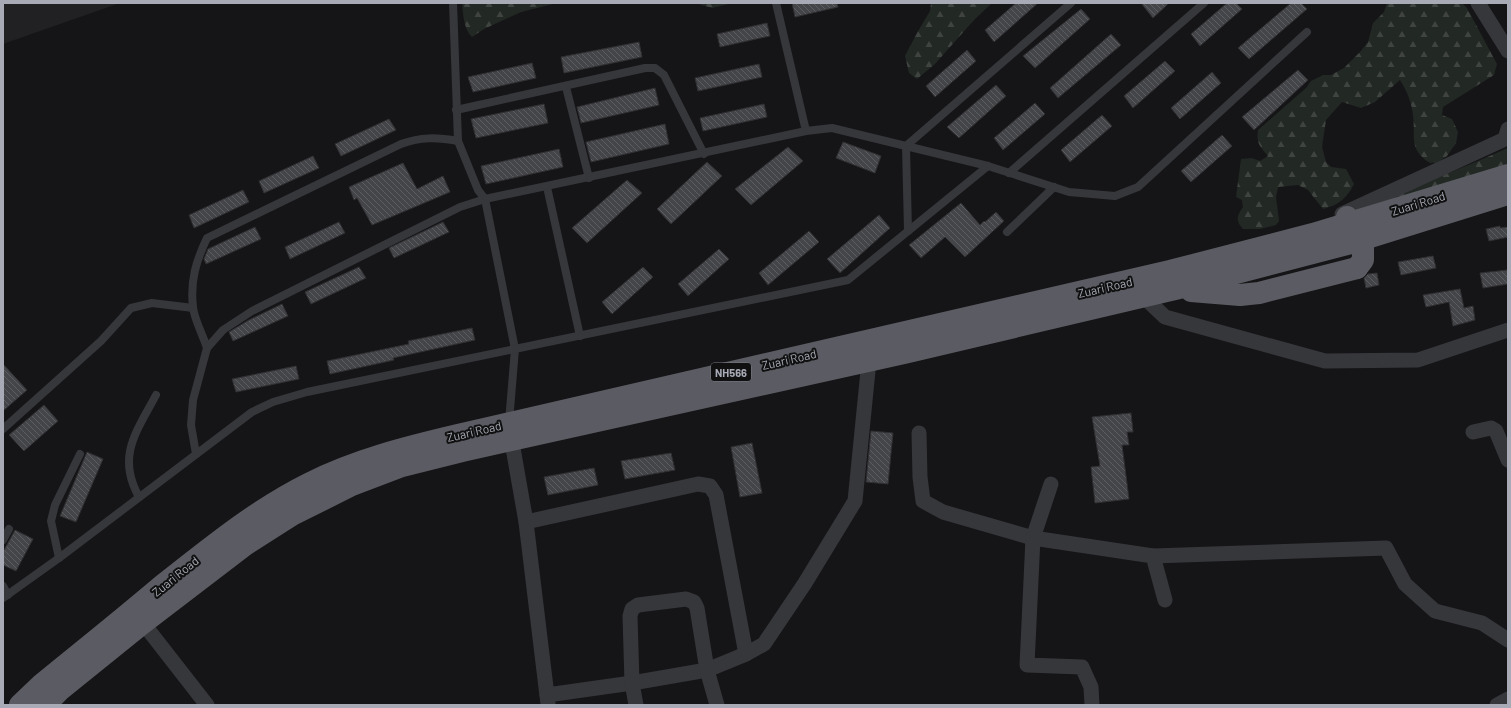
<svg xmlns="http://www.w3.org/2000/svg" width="1511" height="708" font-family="Barlow,sans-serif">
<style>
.built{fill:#212123}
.forest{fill:url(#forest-firs)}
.building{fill:url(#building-back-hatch);stroke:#302f32}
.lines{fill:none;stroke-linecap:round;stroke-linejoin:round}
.service{stroke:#36373b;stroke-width:8}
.minor{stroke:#36373b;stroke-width:15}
.trunk{stroke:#5b5c63;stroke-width:22}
.trunk-bridge{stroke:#5b5c63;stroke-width:22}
.labels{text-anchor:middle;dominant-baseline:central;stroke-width:4;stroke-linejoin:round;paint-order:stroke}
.shield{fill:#101011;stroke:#7a7c84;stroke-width:1}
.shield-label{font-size:11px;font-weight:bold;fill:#a8abb5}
.street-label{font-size:12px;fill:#a8abb5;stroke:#101011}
</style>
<defs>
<pattern id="forest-firs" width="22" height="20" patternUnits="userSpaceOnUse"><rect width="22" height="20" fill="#222823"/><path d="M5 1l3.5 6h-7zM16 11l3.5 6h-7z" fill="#3f4441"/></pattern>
<pattern id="building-back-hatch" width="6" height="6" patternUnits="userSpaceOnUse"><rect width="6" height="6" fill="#444549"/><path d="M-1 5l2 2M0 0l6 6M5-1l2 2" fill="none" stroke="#5c5d61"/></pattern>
</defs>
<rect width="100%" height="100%" fill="#151517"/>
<!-- built -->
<path class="built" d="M3,3H120L3,44Z"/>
<!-- forest -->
<g class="forest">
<path d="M462,3H557L521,12L484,29L472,37C464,30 463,14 462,3Z"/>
<path d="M695,3H733L712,8Z"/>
<path d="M931,3H992L974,20L935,64L917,79L909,73L905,56L917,33L930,11Z"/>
<path d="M1387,3H1462L1467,8L1497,64L1494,75L1443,107L1442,115L1452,119L1458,132L1456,143L1447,156L1438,162L1430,163C1408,149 1416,137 1413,116C1412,103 1407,91 1400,80L1375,102L1361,108L1342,102L1326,120L1322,147L1326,162L1331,167L1346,169L1354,184C1347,198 1339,205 1323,209L1308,190L1298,185L1278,187L1276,197L1279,221L1276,225L1260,229H1243C1235,220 1237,216 1243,207L1242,200L1236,197L1241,159L1252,158L1260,161L1268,156C1260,146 1256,144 1258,130L1306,88L1311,81L1323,75H1331L1344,68L1360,52L1368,42L1373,23L1384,12Z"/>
<path d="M1508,148V169L1374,203L1471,164Z"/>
</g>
<!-- building -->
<g class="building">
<path d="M792,3H837L838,7L795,17Z"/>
<path d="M1016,3H1038L994,42L985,30Z"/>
<path d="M1141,3H1169L1153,18Z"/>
<path d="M1227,3H1236L1242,9L1200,46L1191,34Z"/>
<path d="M1291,3H1301L1307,9L1249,59L1238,48Z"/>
<path d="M1081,9L1090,19L1035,68L1023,56Z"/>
<path d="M767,23L770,36L720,47L717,34Z"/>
<path d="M1111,34L1121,45L1058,98L1050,88Z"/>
<path d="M639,42L642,57L564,73L561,57Z"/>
<path d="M967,50L976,61L935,97L926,86Z"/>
<path d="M1165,61L1175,71L1133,108L1124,96Z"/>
<path d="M532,63L536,78L473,92L468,77Z"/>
<path d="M759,64L762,77L698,91L695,78Z"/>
<path d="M1298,70L1308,80L1254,130L1242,117Z"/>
<path d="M1212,72L1221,83L1180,119L1171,108Z"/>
<path d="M996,85L1006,96L959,138L947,127Z"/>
<path d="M655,88L659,105L581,123L577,107Z"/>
<path d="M1035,103L1045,114L1003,150L994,138Z"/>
<path d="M544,104L548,123L476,138L471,119Z"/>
<path d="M764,104L767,117L703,131L700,118Z"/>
<path d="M1102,115L1112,126L1070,162L1061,150Z"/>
<path d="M389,119L396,130L341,156L335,144Z"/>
<path d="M665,124L669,144L591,162L586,142Z"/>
<path d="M1222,135L1232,146L1191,182L1181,171Z"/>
<path d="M843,142L881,156L875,173L836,158Z"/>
<path d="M788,147L803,161L751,205L735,189Z"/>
<path d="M559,149L563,167L486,184L481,166Z"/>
<path d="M313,156L319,168L264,193L259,181Z"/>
<path d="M707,162L722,176L671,224L657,209Z"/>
<path d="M403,163L417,189L443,176L450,192L372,225L357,198L354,200L349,187Z"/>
<path d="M627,180L642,193L587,243L572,228Z"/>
<path d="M243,190L249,202L194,228L189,215Z"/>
<path d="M961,203L980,225L984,221L985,222L996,212L1004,221L965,257L945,237L921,258L909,245Z"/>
<path d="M879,215L890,228L840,273L827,259Z"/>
<path d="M339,222L345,233L290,259L285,247Z"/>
<path d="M443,222L449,232L394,258L389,248Z"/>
<path d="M1500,226V228L1508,227V237L1489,241L1486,229Z"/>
<path d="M255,227L261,239L206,264L204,259L208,249Z"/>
<path d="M809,231L819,242L768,285L759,273Z"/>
<path d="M719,249L729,259L688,296L678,284Z"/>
<path d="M1433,256L1436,268L1401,275L1398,262Z"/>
<path d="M359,267L366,278L311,304L305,292Z"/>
<path d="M643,267L653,277L612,314L602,302Z"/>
<path d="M1508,270V284L1483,288L1480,273Z"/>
<path d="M1377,273L1379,285L1366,288L1364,278L1368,274Z"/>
<path d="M1460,289L1464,308L1473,306L1475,320L1453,326L1449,302L1426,307L1423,295Z"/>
<path d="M282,304L288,316L233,341L229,332L249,320Z"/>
<path d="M472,328L475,340L393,358L394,360L330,374L327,361L409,344L408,341Z"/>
<path d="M3,364L27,390L3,411Z"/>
<path d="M296,366L299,379L236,392L232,379Z"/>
<path d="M44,405L58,421L24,451L9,435Z"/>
<path d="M1131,413L1133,432H1127L1129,445H1122L1129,499L1095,503L1091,467L1100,466L1092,417Z"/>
<path d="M871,431L893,433L888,484L866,482Z"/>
<path d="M752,443L762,493L740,497L731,447Z"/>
<path d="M87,452L103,459L76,522L60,516Z"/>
<path d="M671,453L675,470L625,479L621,461Z"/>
<path d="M594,468L598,485L548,495L544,477Z"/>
<path d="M15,530L33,539L16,571L3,565V552Z"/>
</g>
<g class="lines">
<!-- service -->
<g class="service">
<path d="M453,3L458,141L478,190L485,199L515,349L509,422"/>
<path d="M776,3L806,131"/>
<path d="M566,87L589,178"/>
<path d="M456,110L645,68H655L664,75L704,154"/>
<path d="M1009,173L1204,3"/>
<path d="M547,187L580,336"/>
<path d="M908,231L906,146L1071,3"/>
<path d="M1007,232L1054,187"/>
<path d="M207,348C203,335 194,319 193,307C190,281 196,261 207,238L401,144C421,137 436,137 458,141"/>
<path d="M3,429L101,341L131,308L152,303L193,308"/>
<path d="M196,454L191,425L193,400L207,348L223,330L252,311L460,207L485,199L806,131L832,128L988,166L1069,192L1115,196L1138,187L1307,32"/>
<path d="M139,497C116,456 137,431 156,395"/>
<path d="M3,540L9,529"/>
<path d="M59,558L51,521L55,505L80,454"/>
<path d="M3,586L8,595"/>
<path d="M3,598L59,558L252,412L273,402L307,392L848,280L988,166"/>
</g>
<!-- minor -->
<g class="minor">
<path d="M1478,3L1508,51"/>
<path d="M1342,214L1505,139L1508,129"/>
<path d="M1144,297L1165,317L1325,361L1418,360L1508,330"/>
<path d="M510,431L526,522L548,704"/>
<path d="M1473,432L1491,428L1496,431L1508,460"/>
<path d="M919,433L920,477L923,501L943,512L1033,538L1051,484"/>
<path d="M526,522L698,484L710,486L716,495L746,654"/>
<path d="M1153,556L1386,548L1405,584L1435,611L1482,623L1508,640"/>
<path d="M143,623L207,705"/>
<path d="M547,695L632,683L707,670L746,654L764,644L805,583L855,501L869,361"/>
<path d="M636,705L632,683L630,616L632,609L638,605L686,599L694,602L697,608L707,670L717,705"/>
<path d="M1092,705L1091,687L1082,667L1027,665L1033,538L1153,556L1165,600"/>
<path d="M1497,705L1508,699"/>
</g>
<!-- trunk -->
<g class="trunk">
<path d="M1191,291L1240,295L1259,293L1357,268"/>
<path d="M20,705L42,684C83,651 124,618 164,584C210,548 256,510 308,484C355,460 407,447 458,435L1170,271L1313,234L1508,175"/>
<path d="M45,705L60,690L143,623L245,545L292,515L352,485L402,466L462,451L904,353L1175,289L1351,243L1508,194"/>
</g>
<!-- trunk-bridge -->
<path class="trunk-bridge" d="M1347,217L1359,232L1363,247V260L1357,268"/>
</g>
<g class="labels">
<!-- shield labels -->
<rect class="shield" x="711" y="363" width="40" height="18" rx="3"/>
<g class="shield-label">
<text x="731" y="372">NH566</text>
</g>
<!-- street labels -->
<g class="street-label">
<text transform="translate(1418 203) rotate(-17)">Zuari Road</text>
<text transform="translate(1105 287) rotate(-13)">Zuari Road</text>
<text transform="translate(789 359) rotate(-13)">Zuari Road</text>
<text transform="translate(474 431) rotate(-13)">Zuari Road</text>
<text transform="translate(175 576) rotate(-39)">Zuari Road</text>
</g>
</g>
<!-- border -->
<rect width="1511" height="708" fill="none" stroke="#a8abb5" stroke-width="8"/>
</svg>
